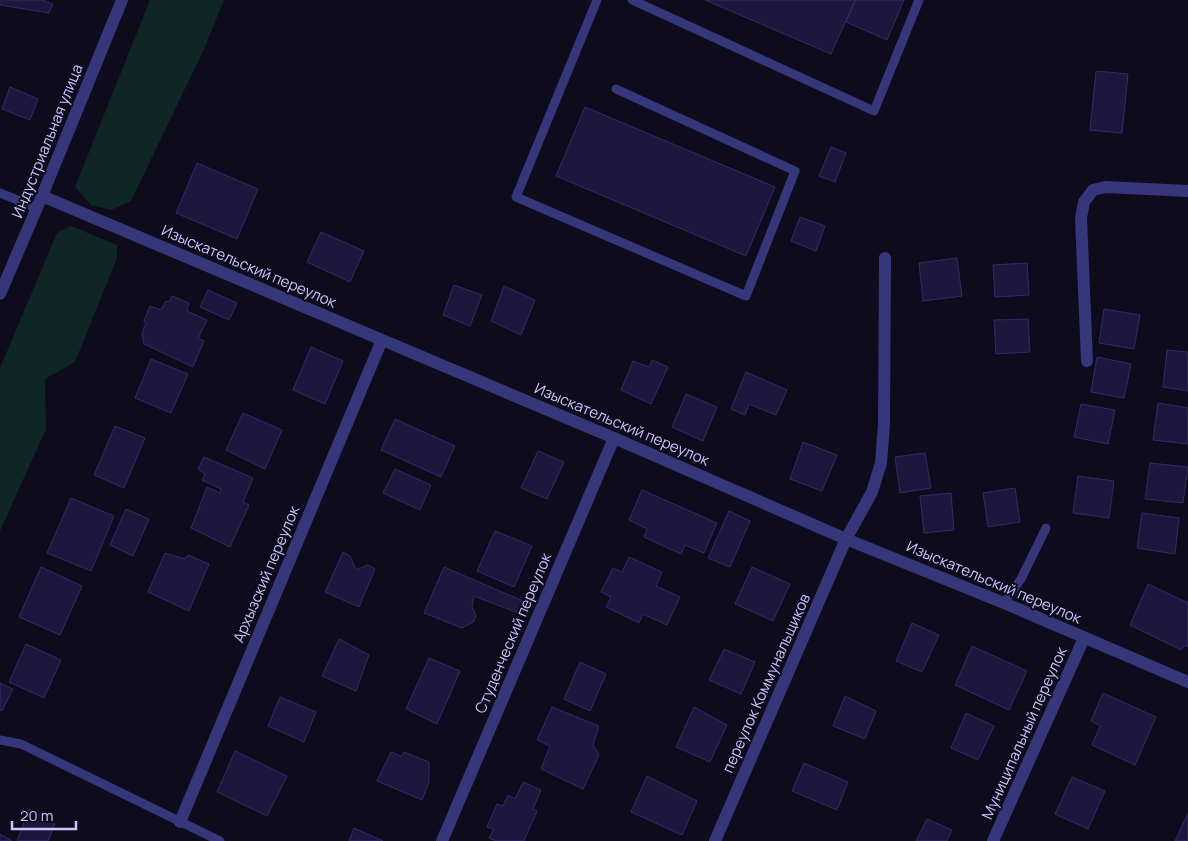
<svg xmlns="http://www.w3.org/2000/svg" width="1188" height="841" font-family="Manrope,sans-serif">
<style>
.green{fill:#0e2624}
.building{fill:#1e173d;stroke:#342969}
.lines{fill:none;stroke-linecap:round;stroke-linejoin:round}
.service{stroke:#36367b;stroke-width:9}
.minor{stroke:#36367b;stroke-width:12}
.labels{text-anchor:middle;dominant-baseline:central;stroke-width:4;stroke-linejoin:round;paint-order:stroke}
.street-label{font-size:15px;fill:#cbc6ff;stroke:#0e0b1c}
</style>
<rect width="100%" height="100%" fill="#0e0b1c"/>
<!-- green -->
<g class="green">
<path d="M150,0H224L205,47L131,201L111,210L91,205L75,187Z"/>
<path d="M71,226L117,245V258L75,362L45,379L46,429L0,531V368L57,233Z"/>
</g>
<!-- building -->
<g class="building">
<path d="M0,0H42L53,4L49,13L0,5Z"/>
<path d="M705,0H855L831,54Z"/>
<path d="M856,0H904L887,40L846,22Z"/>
<path d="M1096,71L1128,74L1122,133L1090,130Z"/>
<path d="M10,87L38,99L30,120L2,109Z"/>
<path d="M585,107L775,187L746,256L556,176Z"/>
<path d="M831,147L846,153L835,182L819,176Z"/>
<path d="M197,163L258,189L237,239L176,213Z"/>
<path d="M800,217L825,226L816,251L791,241Z"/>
<path d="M321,232L364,251L350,282L307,262Z"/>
<path d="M957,258L962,296L923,301L919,263Z"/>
<path d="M1027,263L1029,295L995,297L993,265Z"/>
<path d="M454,285L482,295L470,326L443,315Z"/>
<path d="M504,286L535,300L521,335L491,321Z"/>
<path d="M208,290L237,303L229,320L200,307Z"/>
<path d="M172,296L189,303L187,311L207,320L198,338L204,341L193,367L144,344L142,333L146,322L144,321L150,306L161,310L166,301L169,302Z"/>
<path d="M1104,309L1140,315L1134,349L1099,343Z"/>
<path d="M1028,319L1030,352L996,354L994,320Z"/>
<path d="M311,347L343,361L325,404L293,390Z"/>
<path d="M1167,350L1188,352V391L1163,387Z"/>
<path d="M1097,357L1131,364L1124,398L1091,392Z"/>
<path d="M151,359L188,374L171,413L135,398Z"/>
<path d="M652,360L668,367L651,404L621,390L633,361L649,367Z"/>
<path d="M746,372L787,390L776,415L749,404L745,415L731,409Z"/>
<path d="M686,394L717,407L703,441L672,427Z"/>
<path d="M1158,403L1188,408V444L1153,440Z"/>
<path d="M1081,404L1115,410L1108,444L1074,437Z"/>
<path d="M243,413L282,430L265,469L226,450Z"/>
<path d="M395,419L455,446L441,477L381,450Z"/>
<path d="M115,426L145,438L124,488L94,475Z"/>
<path d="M803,442L837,455L822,491L790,479Z"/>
<path d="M538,451L564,462L547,499L521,488Z"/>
<path d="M925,453L931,488L900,493L895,457Z"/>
<path d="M204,457L253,478L243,502L249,505L230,547L191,528L207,487L220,493L221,489L202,480L205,474L198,469Z"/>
<path d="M1150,463L1188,467L1183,503L1145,499Z"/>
<path d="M395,469L431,485L420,510L383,493Z"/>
<path d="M1078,476L1114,481L1109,518L1073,513Z"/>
<path d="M1015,488L1020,522L988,527L983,493Z"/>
<path d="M642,490L717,523L704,553L685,545L681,554L644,537L647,529L629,520Z"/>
<path d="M951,493L954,530L924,533L920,496Z"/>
<path d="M71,498L114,516L91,571L47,553Z"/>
<path d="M126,509L149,519L133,556L110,545Z"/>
<path d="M729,511L750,521L730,567L708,558Z"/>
<path d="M1142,513L1179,518L1175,554L1137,548Z"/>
<path d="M495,531L532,546L514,587L477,571Z"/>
<path d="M343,552L350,556L356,570L368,565L375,569L359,607L325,592Z"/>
<path d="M165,553L185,559L188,555L209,564L189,611L148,592Z"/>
<path d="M629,557L662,572L656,586L680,597L667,625L643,614L639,623L606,607L611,597L601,592L613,568L622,572Z"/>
<path d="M41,567L82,586L60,635L19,617Z"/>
<path d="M444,567L523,601L518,613L474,596L472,606L476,616L473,622L462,628L424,613Z"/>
<path d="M752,567L790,584L773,621L735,604Z"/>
<path d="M1148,584L1188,603V647L1185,645L1181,650L1130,625Z"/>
<path d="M912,623L939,635L922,672L896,661Z"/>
<path d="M339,639L369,655L356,691L322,676Z"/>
<path d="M26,644L61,660L44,698L9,682Z"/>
<path d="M972,646L1027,671L1009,710L955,685Z"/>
<path d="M724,649L755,662L741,694L709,680Z"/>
<path d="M429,658L460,671L437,724L406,709Z"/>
<path d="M580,662L606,674L590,711L564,699Z"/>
<path d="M0,683L13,689L2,711L0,710Z"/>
<path d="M1103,693L1156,717L1135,765L1092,745L1100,726L1091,721Z"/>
<path d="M845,696L876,711L865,739L833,726Z"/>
<path d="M280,697L316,712L304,742L268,726Z"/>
<path d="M552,707L599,726L593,745L599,755L583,789L541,769L550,746L537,740Z"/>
<path d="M694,707L727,725L710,762L676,747Z"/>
<path d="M966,713L994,726L978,760L951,748Z"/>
<path d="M235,751L287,776L267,816L217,792Z"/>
<path d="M391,752L401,756L404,752L429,762V782L422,800L377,781Z"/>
<path d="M804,763L848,782L837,810L792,791Z"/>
<path d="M647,776L697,801L682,835L631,812Z"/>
<path d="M1072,777L1105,791L1088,829L1055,814Z"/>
<path d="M523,782L541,790L533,809L537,811L524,841H496L489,838L494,829L487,827L497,804L503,806L508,795L515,799Z"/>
<path d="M29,809L55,824L48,841H17Z"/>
<path d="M1188,813V841H1175Z"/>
<path d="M927,819L952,830L947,841H916Z"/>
<path d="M354,828L383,841H349Z"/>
<path d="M0,834L12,841H0Z"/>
</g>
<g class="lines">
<!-- service -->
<g class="service">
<path d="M597,0L516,197L746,296L795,171L616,89"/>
<path d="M632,0L874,111L919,0"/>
<path d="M0,193L37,208"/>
<path d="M1004,603L1021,579L1046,528"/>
<path d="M0,740L21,744L220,841"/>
</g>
<!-- minor -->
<g class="minor">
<path d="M42,196L614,438L846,539L1004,603L1188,682"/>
<path d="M0,294L42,196L122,0"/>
<path d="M1087,361L1081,218L1084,202L1093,190L1105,187L1188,191"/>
<path d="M180,822L382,340"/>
<path d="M442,841L614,438"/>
<path d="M715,841L846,539L872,492L881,463L884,425L885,258"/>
<path d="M993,841L1084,638"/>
</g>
</g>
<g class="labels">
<!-- street labels -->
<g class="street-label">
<text transform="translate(47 141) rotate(-68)">Индустриальная улица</text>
<text transform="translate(249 266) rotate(23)">Изыскательский переулок</text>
<text transform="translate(622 424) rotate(23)">Изыскательский переулок</text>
<text transform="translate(266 574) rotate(-67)">Архызский переулок</text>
<text transform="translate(994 582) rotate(23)">Изыскательский переулок</text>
<text transform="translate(513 633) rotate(-67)">Студенческий переулок</text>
<text transform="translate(766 683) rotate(-66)">переулок Коммунальщиков</text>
<text transform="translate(1024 733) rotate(-66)">Муниципальный переулок</text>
</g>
</g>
<!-- scale -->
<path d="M12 821v8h64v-8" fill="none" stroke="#cbc6ff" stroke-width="2.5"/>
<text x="20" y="821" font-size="15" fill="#cbc6ff" stroke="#0e0b1c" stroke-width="4" paint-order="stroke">20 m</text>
</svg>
